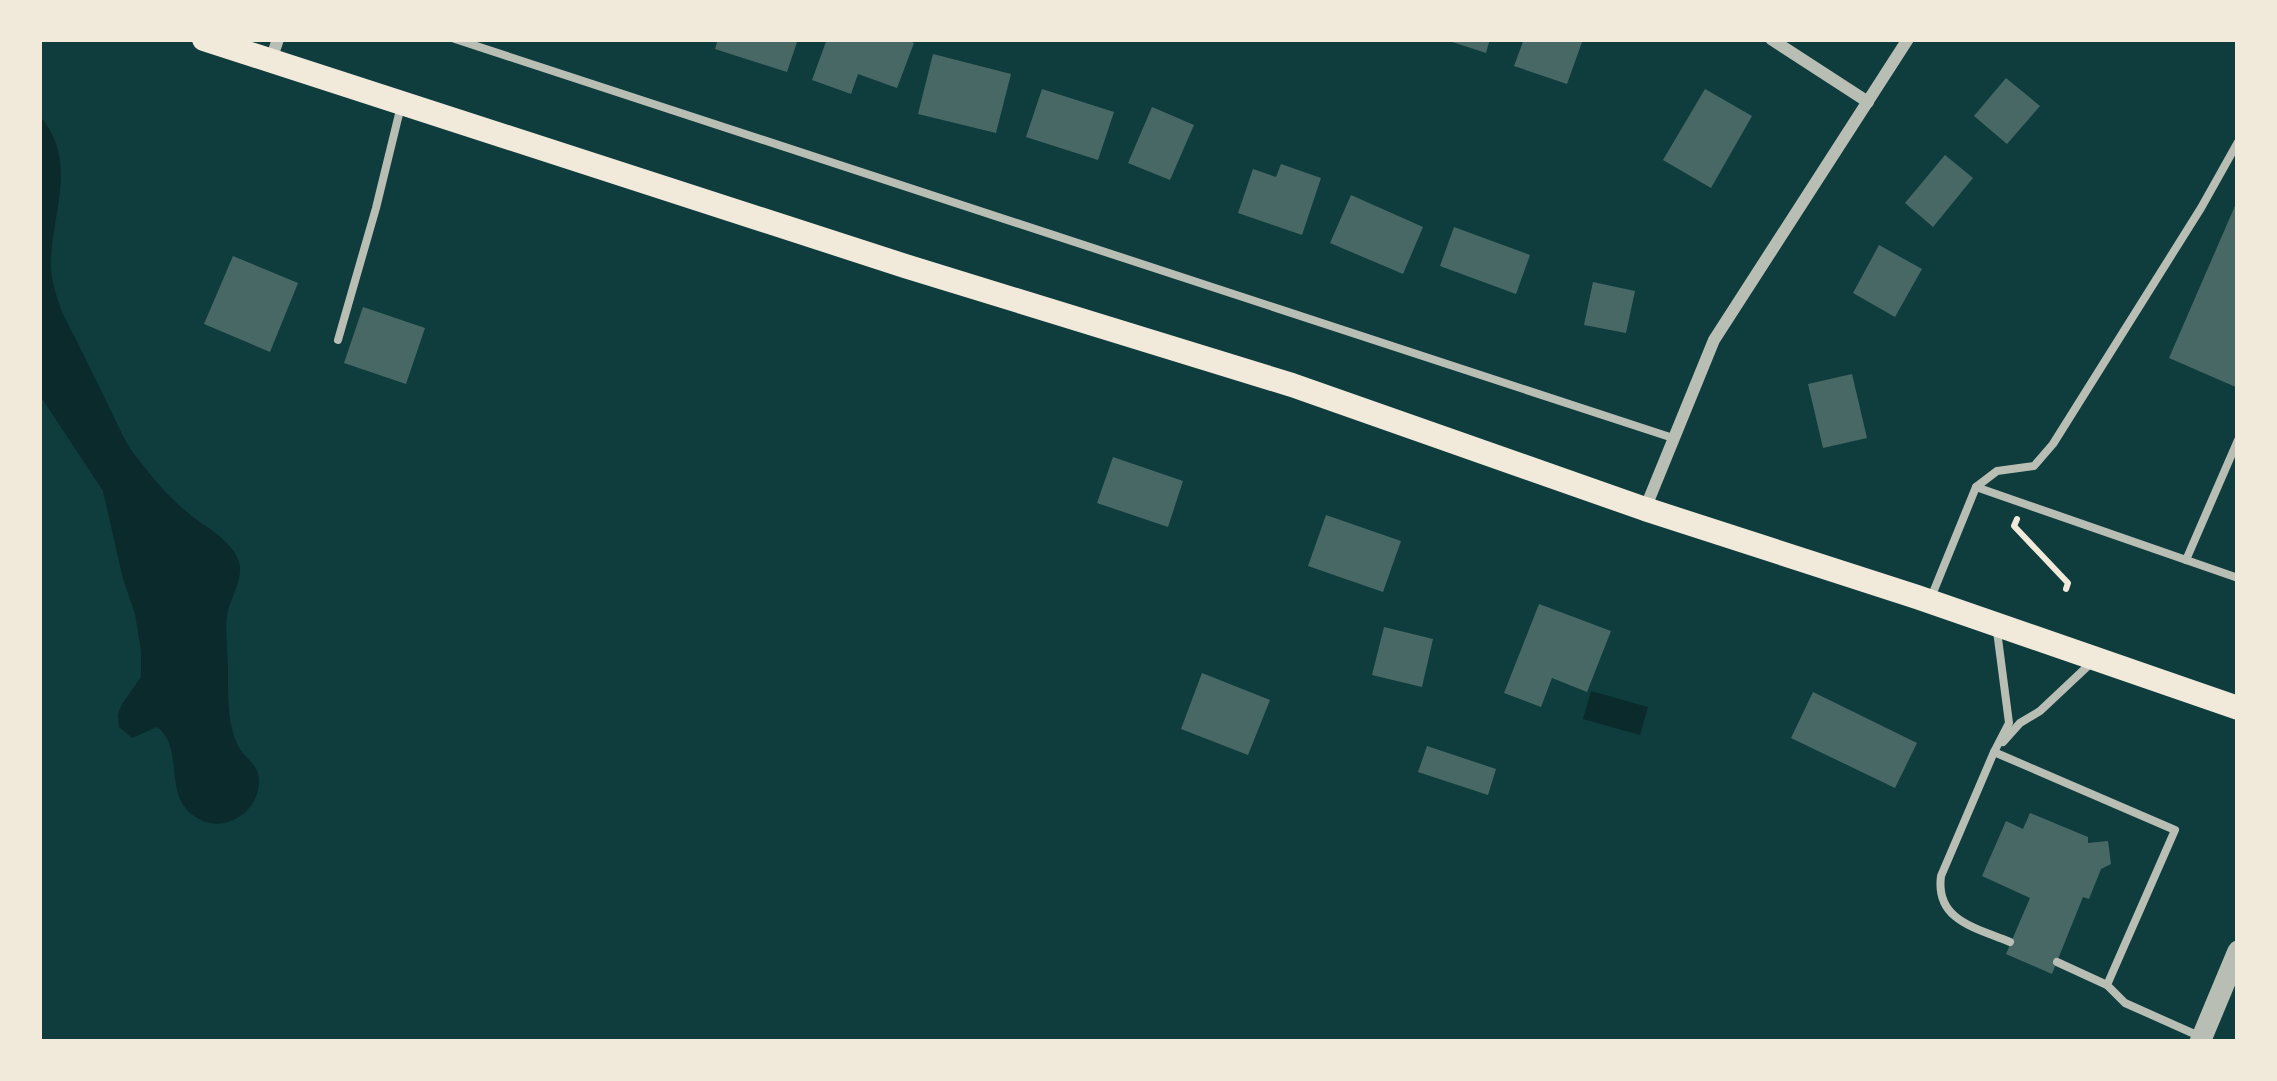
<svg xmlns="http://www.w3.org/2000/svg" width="2277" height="1081" font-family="Barlow,sans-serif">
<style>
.water{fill:#0a2a2b}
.building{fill:#486865}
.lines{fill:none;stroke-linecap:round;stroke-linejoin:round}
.path{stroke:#f1e9da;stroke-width:6}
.service{stroke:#b8beb3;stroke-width:8}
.minor{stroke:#b8beb3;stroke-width:12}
.tertiary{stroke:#b8beb3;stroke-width:21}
.secondary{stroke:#f1e9da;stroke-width:24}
</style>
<rect width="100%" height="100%" fill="#0f3d3e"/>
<!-- water -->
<g class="water">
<path d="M39,115C80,162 51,211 51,265C51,282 57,297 62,312C79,345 95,378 111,411C119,427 126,445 138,459C153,478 169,498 188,513C204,526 225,536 236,555C248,575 230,595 227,616C225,633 228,653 228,671C228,694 227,732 242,752C250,762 259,766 259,782C259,810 227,833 201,820C159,800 187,749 157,727L132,738L119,727L118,714L122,704L141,677V651L135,614L123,579L103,491L39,394Z"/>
<path d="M1591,691L1648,707L1640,735L1583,719Z"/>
</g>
<!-- building -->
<g class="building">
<path d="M718,39H798L787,72L715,49Z"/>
<path d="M827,39L846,41L847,39H904L914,43L897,88L858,74L851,94L812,80Z"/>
<path d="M1443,39H1490L1486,53Z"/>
<path d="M1524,39H1574L1582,42L1567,84L1514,66Z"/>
<path d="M933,54L1011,74L996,133L918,114Z"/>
<path d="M2006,78L2040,106L2007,144L1974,116Z"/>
<path d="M1042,89L1114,112L1098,160L1026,137Z"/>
<path d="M1705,89L1752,116L1711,188L1663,160Z"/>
<path d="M1152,107L1194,125L1170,180L1128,163Z"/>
<path d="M1945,155L1973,178L1933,227L1905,203Z"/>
<path d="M1281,164L1321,178L1302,235L1238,213L1253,169L1276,177Z"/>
<path d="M1351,195L1423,227L1403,274L1330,243Z"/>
<path d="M2238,199V388L2169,358Z"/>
<path d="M1454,227L1530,255L1516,294L1440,266Z"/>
<path d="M1879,245L1922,269L1895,317L1853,293Z"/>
<path d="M233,256L298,283L270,352L204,324Z"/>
<path d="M1593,282L1635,291L1626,333L1584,325Z"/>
<path d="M363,307L425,328L406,384L344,363Z"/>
<path d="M1852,374L1867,438L1823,448L1808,384Z"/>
<path d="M1113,457L1183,481L1168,527L1097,503Z"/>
<path d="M1326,515L1401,541L1383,592L1308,566Z"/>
<path d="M1539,604L1611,631L1587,692L1552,678L1541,707L1504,693Z"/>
<path d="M1384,627L1433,639L1422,687L1372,675Z"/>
<path d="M1202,673L1270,700L1248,755L1181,729Z"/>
<path d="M1813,692L1917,743L1895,788L1791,738Z"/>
<path d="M1427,746L1496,769L1488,795L1418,772Z"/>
<path d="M2030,813L2088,837V843L2108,841L2111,864L2101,869L2089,899L2083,897L2052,974L2006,954L2030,898L1982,876L2006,821L2023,829Z"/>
</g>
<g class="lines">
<!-- path -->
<path class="path" d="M2017,519L2014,526L2068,583L2066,589"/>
<!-- service -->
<g class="service">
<path d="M455,39L1673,438"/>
<path d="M338,340L376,208L400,110"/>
<path d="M1976,487L2238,578"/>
<path d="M2186,560L2238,440"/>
<path d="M1930,600L1976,487L1997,471L2034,466L2053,444L2201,208L2238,142"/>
<path d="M1997,631L2009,723L1994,752L1941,876C1935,921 1977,928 2010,942"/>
<path d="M2003,742L2020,723L2040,711L2090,664"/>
<path d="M1994,752L2175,830L2107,985L2125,1003L2199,1036"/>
<path d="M2057,962L2107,985"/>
</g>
<!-- minor -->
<g class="minor">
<path d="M1771,39L1868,102"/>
<path d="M271,60L278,39"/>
<path d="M1645,509L1714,340L1908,39"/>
</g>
<!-- tertiary -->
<path class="tertiary" d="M2200,1042L2238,951"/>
<!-- secondary -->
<path class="secondary" d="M204,39L905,266L1292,385L1645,509L1917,597L2238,708"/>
</g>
<!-- border -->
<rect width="2277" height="1081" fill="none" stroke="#f1e9da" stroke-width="84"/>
</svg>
